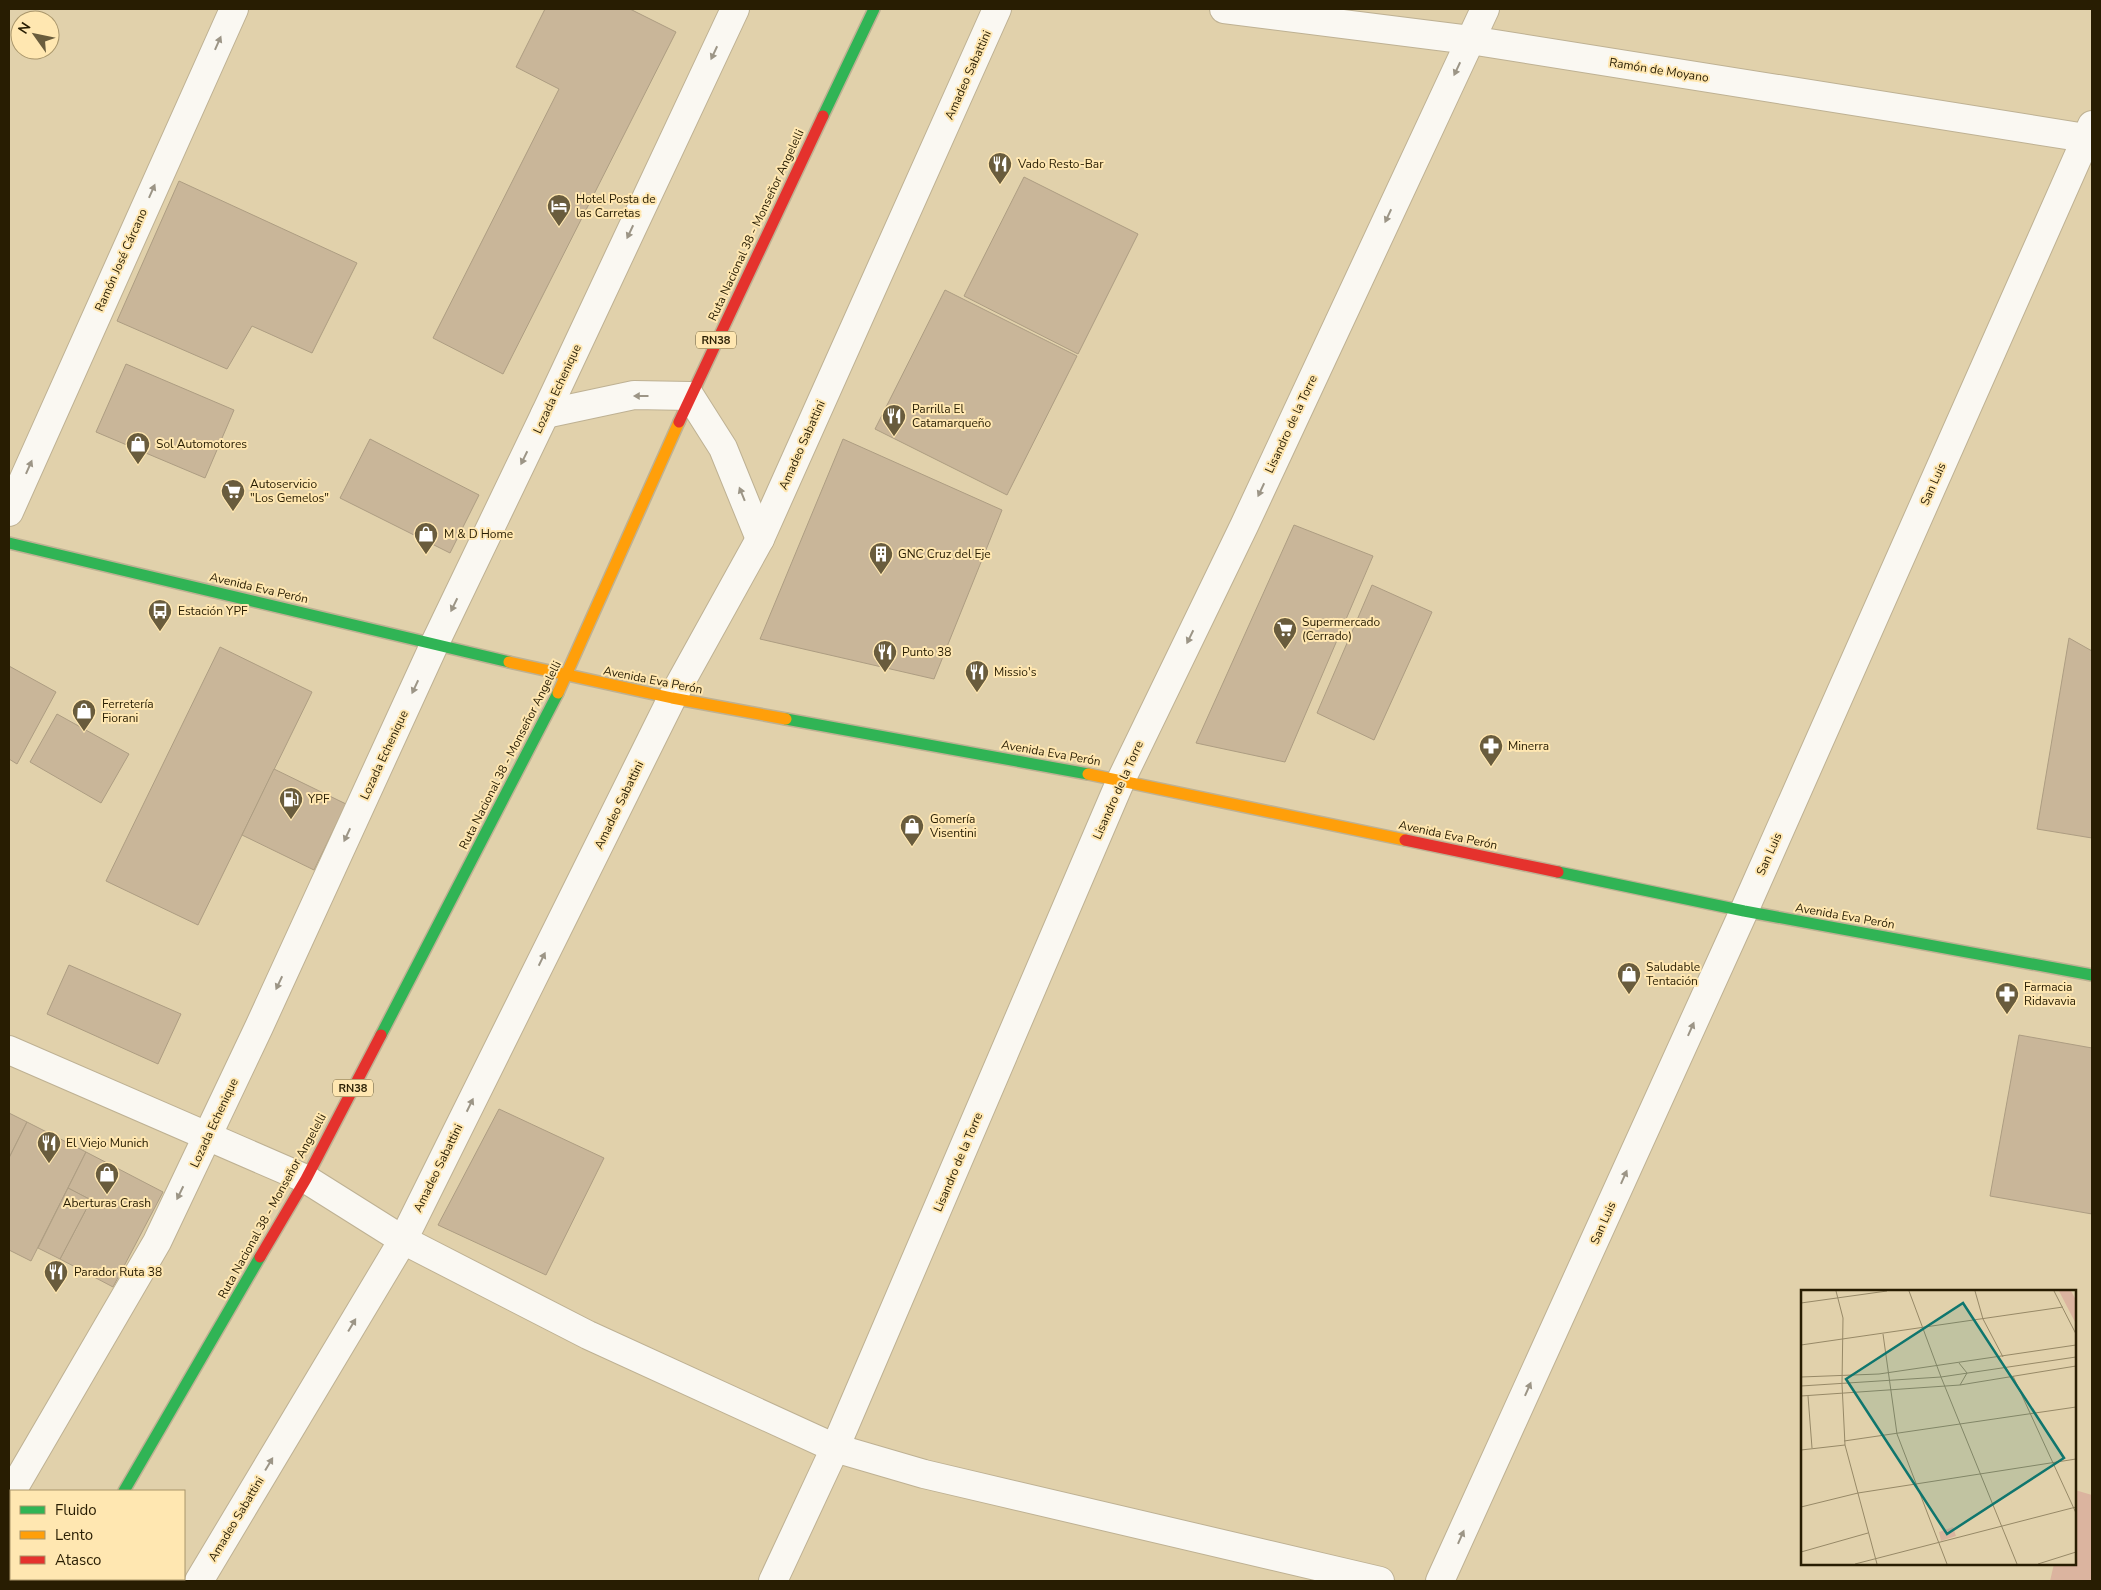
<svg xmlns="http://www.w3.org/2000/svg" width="2101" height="1590" font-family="'Nunito Sans',sans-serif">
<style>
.green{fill:#dbb49f}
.building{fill:#c9b699;stroke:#ad9d82}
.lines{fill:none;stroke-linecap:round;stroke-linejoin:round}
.street-casing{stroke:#beb193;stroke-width:30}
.fast-casing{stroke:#beb193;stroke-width:14}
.slow-casing{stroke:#beb193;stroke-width:14}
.jam-casing{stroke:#beb193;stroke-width:14}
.street{stroke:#faf8f2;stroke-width:28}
.fast{stroke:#30b455;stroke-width:11}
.slow{stroke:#ff9f0a;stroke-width:11}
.jam{stroke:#e5322d;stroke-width:11}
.oneway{fill:#9c9586}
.labels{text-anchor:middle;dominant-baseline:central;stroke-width:4;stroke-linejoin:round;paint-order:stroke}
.shield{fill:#ffe7b1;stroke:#685a36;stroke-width:1}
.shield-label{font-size:11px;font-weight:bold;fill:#281d02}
.street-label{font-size:12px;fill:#281d02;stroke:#ffe7b1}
.poi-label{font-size:12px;fill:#281d02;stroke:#ffe7b1;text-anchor:start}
.inset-road{fill:none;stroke:#978967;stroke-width:1}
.view{fill:#0f766e;fill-opacity:0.15;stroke:#0f766e;stroke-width:2.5}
.inset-edge{fill:none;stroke:#281d02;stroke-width:2.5}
</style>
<rect width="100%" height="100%" fill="#e1d1ab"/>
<!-- green -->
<path class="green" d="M2075,1490L2092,1495V1581H2050L2054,1564H2075Z"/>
<!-- building -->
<g class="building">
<path d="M545,9H630L676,32L503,374L433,338L559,89L516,67Z"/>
<path d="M1024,177L1138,234L1078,354L964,296Z"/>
<path d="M179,181L357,263L312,353L252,326L227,369L117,321Z"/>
<path d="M945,290L1077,356L1007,495L875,429Z"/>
<path d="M126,364L234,410L205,478L96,432Z"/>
<path d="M370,439L479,495L450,553L340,498Z"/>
<path d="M843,439L1002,510L934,679L760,639Z"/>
<path d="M1294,525L1373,556L1285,762L1196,743Z"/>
<path d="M1372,585L1432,612L1374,740L1317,713Z"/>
<path d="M2069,638L2092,651V838L2037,829Z"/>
<path d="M220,647L312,692L198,925L106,881Z"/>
<path d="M9,666L56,692L17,764L9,759Z"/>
<path d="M57,714L129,754L101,803L30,762Z"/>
<path d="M274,769L346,804L314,870L242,835Z"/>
<path d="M69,965L181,1014L158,1064L47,1014Z"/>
<path d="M2019,1035L2092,1048V1214L1990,1196Z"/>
<path d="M499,1109L604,1158L546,1275L438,1225Z"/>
<path d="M9,1113L27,1122L9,1158Z"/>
<path d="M27,1122L86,1152L31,1261L9,1250V1158Z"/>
<path d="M86,1152L163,1192L113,1287L60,1259L91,1200L68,1188Z"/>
<path d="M68,1188L91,1200L60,1259L38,1248Z"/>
</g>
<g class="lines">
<!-- street casing -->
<g class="street-casing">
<g id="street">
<path d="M1224,9L1470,40L2092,139"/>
<path d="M545,414L634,395L690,396L723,448L760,539"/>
<path d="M9,512L234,9"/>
<path d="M9,1050L306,1179L403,1240L588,1335L835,1448L924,1474L1380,1581"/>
<path d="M12,1491L157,1242L259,1027L435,643L545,414L735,9"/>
<path d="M199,1581L403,1240L672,698L760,539L997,9"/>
<path d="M773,1581L835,1448L1121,780L1244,526L1485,9"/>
<path d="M1440,1581L1744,911L2092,125"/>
</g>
</g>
<!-- fast casing -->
<g class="fast-casing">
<g id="fast">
<path d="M823,116L874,9"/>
<path d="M9,543L509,662"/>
<path d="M786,719L1088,774"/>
<path d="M1558,872L1744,911L2092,975"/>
<path d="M381,1035L558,693"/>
<path d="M124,1491L260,1257"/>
<path d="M71,1581L73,1579"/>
</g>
</g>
<!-- slow casing -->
<g class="slow-casing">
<g id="slow">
<path d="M509,662L672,698L786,719"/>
<path d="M558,693L679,422"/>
<path d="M1088,774L1405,840"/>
</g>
</g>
<!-- jam casing -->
<g class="jam-casing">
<g id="jam">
<path d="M679,422L823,116"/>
<path d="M1405,840L1558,872"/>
<path d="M260,1257L306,1179L381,1035"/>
</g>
</g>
<!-- street -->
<use href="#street" class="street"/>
<!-- fast -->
<use href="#fast" class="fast"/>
<!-- slow -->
<use href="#slow" class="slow"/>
<!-- jam -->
<use href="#jam" class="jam"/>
</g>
<!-- one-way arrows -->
<defs><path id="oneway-solid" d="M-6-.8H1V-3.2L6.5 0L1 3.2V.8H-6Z" transform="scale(1.25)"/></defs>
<g class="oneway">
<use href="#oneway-solid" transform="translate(218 43) rotate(-66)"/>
<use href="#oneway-solid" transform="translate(714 53) rotate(115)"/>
<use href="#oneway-solid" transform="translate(1457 69) rotate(115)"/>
<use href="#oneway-solid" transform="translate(152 191) rotate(-66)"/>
<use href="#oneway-solid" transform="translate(1388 216) rotate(115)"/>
<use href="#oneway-solid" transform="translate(630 232) rotate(115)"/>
<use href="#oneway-solid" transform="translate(641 396) rotate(180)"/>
<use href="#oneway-solid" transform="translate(524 458) rotate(116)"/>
<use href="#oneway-solid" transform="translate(29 467) rotate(-66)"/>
<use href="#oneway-solid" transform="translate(1261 490) rotate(115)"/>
<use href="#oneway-solid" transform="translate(742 494) rotate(-112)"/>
<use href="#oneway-solid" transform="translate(454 605) rotate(116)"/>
<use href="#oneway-solid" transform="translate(1190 637) rotate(116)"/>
<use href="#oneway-solid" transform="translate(415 687) rotate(115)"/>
<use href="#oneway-solid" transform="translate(347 835) rotate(115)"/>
<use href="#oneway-solid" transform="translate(542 959) rotate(-64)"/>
<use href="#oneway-solid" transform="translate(279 983) rotate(115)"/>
<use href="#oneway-solid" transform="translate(1691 1029) rotate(-66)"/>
<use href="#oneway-solid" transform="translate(470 1105) rotate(-64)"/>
<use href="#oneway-solid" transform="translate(1624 1177) rotate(-66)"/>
<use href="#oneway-solid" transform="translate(180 1193) rotate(116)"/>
<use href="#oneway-solid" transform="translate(352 1325) rotate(-59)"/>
<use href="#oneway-solid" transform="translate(1528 1389) rotate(-66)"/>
<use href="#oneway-solid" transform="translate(269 1464) rotate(-59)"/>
<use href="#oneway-solid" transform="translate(1461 1537) rotate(-66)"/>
</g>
<!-- icons -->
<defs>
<g id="restaurant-pin" transform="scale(1.25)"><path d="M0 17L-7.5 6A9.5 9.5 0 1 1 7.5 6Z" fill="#695c3d" stroke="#ffe7b1"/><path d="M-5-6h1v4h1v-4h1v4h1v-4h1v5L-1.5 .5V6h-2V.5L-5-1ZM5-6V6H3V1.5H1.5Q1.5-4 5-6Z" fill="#fff"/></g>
<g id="hotel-pin" transform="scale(1.25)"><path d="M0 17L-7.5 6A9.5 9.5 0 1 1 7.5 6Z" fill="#695c3d" stroke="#ffe7b1"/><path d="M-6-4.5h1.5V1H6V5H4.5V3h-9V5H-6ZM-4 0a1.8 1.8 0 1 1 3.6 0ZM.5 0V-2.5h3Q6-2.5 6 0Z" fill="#fff"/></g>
<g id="shop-pin" transform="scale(1.25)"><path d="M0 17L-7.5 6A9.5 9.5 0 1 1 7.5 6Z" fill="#695c3d" stroke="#ffe7b1"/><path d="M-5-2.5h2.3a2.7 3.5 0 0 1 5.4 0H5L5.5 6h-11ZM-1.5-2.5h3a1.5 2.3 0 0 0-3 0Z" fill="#fff"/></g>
<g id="supermarket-pin" transform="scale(1.25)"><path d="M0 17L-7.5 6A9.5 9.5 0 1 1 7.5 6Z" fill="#695c3d" stroke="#ffe7b1"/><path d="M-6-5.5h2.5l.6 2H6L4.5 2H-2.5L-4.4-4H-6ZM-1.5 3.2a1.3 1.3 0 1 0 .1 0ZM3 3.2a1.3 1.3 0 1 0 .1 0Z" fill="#fff"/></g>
<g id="building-pin" transform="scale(1.25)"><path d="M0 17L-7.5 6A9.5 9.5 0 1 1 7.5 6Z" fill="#695c3d" stroke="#ffe7b1"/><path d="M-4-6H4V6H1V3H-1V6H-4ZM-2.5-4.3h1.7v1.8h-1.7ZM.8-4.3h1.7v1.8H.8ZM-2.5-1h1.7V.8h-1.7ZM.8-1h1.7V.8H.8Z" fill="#fff"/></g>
<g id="bus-pin" transform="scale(1.25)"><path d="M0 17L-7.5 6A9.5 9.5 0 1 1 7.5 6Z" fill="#695c3d" stroke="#ffe7b1"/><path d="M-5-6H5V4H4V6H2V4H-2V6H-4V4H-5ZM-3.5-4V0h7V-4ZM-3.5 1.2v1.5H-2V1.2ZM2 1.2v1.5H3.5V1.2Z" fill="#fff"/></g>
<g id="pharmacy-pin" transform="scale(1.25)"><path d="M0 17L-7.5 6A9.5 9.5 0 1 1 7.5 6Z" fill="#695c3d" stroke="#ffe7b1"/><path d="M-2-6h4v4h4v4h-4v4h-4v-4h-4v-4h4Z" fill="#fff"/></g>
<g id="fuel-pin" transform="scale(1.25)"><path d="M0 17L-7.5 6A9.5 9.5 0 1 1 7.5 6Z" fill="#695c3d" stroke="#ffe7b1"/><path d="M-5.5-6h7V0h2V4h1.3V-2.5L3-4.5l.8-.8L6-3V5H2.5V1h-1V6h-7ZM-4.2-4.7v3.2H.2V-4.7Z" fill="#fff"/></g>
</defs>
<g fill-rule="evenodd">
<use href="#restaurant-pin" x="1000" y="164"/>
<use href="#hotel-pin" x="559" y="206"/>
<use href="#restaurant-pin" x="894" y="416"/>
<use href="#shop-pin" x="138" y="444"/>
<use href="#supermarket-pin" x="233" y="491"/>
<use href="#shop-pin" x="426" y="534"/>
<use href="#building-pin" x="881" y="554"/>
<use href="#bus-pin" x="160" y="611"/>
<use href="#supermarket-pin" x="1285" y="629"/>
<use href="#restaurant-pin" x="885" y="652"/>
<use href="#restaurant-pin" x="977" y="672"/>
<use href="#shop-pin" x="84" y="711"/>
<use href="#pharmacy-pin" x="1491" y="746"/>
<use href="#fuel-pin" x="291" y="799"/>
<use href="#shop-pin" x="912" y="826"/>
<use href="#shop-pin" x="1629" y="974"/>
<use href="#pharmacy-pin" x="2007" y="994"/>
<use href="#restaurant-pin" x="49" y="1143"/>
<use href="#shop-pin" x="107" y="1174"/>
<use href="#restaurant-pin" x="56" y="1272"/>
</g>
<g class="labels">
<!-- shield labels -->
<g class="shield">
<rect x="696" y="331.5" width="40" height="17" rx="4"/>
<rect x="333" y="1079.5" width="40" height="17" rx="4"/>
</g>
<g class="shield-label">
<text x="716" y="340">RN38</text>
<text x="353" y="1088">RN38</text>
</g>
<!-- street labels -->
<g class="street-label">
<text transform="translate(1659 70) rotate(9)">Ramón de Moyano</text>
<text transform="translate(968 75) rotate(-66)">Amadeo Sabattini</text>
<text transform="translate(756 225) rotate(-65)">Ruta Nacional 38 - Monseñor Angelelli</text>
<text transform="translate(121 260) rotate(-66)">Ramón José Cárcano</text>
<text transform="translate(557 389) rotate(-65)">Lozada Echenique</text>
<text transform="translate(1291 424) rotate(-65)">Lisandro de la Torre</text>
<text transform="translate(802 445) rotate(-66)">Amadeo Sabattini</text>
<text transform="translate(1933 484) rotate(-66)">San Luis</text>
<text transform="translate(259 588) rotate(13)">Avenida Eva Perón</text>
<text transform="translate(653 680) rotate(11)">Avenida Eva Perón</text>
<text transform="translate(1051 753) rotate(10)">Avenida Eva Perón</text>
<text transform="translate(384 755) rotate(-65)">Lozada Echenique</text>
<text transform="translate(510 755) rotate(-63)">Ruta Nacional 38 - Monseñor Angelelli</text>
<text transform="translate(1118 790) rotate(-66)">Lisandro de la Torre</text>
<text transform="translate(619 805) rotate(-64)">Amadeo Sabattini</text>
<text transform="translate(1448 835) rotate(12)">Avenida Eva Perón</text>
<text transform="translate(1769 854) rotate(-66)">San Luis</text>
<text transform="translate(1845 916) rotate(10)">Avenida Eva Perón</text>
<text transform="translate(214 1123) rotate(-65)">Lozada Echenique</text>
<text transform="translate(958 1162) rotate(-67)">Lisandro de la Torre</text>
<text transform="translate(438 1168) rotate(-64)">Amadeo Sabattini</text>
<text transform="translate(272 1206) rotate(-61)">Ruta Nacional 38 - Monseñor Angelelli</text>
<text transform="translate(1603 1223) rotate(-66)">San Luis</text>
<text transform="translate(236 1519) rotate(-59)">Amadeo Sabattini</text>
</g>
<!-- poi labels -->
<g class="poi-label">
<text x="1018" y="164">Vado Resto-Bar</text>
<text x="576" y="199">Hotel Posta de<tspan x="576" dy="14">las Carretas</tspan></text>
<text x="912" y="409">Parrilla El<tspan x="912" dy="14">Catamarqueño</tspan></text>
<text x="156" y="444">Sol Automotores</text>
<text x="250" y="484">Autoservicio<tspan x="250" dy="14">"Los Gemelos"</tspan></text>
<text x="444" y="534">M &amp; D Home</text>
<text x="898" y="554">GNC Cruz del Eje</text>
<text x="178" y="611">Estación YPF</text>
<text x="1302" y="622">Supermercado<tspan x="1302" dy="14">(Cerrado)</tspan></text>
<text x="902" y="652">Punto 38</text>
<text x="994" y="672">Missio's</text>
<text x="102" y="704">Ferretería<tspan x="102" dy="14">Fiorani</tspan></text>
<text x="1508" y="746">Minerra</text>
<text x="308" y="799">YPF</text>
<text x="930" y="819">Gomería<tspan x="930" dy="14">Visentini</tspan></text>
<text x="1646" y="967">Saludable<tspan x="1646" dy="14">Tentación</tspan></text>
<text x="2024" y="987">Farmacia<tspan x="2024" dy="14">Ridavavia</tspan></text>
<text x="66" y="1143">El Viejo Munich</text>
<text x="107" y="1203" text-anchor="middle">Aberturas Crash</text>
<text x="74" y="1272">Parador Ruta 38</text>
</g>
</g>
<!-- overview -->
<g transform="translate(1801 1290)">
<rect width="275" height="275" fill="#e1d1ab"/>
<path d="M258,1H270L275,10V34ZM152,237L155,246L140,251L138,242Z" fill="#dbb49f"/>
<path class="inset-road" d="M35,1L42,28L41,94M108,1L140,87M174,1L182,29L202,67M253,1L275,44M0,13L86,1M82,44L96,144L146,274M0,55L262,17M158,73L166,83L159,95M212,86L275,223M0,87L78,84L275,55M140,87L216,274M41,94L44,155L76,274M0,96L140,87L275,67M0,106L159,95L275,76M7,106L11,158M43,151L275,117M0,160L44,155M0,217L57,203L275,169M0,262L67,243M54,274L275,217M237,274L275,262"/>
<path class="view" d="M162,13L263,168L146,244L45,89Z"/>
<rect width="275" height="275" class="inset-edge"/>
</g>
<!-- border -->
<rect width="2101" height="1590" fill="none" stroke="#281d02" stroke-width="20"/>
<!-- legend -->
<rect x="10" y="1490" width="175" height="90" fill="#ffe7b1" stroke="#a9966b"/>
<rect x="20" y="1506" width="25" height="8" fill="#30b455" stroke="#a9966b"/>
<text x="55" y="1515" font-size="15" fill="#281d02">Fluido</text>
<rect x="20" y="1531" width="25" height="8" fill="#ff9f0a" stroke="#a9966b"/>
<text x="55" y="1540" font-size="15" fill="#281d02">Lento</text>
<rect x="20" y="1556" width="25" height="8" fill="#e5322d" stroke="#a9966b"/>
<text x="55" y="1565" font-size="15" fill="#281d02">Atasco</text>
<!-- north arrow -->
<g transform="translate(35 35) rotate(303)"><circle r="24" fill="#ffe7b1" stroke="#a9966b"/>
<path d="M0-4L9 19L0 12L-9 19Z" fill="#695c3d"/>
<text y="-8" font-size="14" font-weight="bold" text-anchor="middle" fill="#281d02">N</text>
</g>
</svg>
